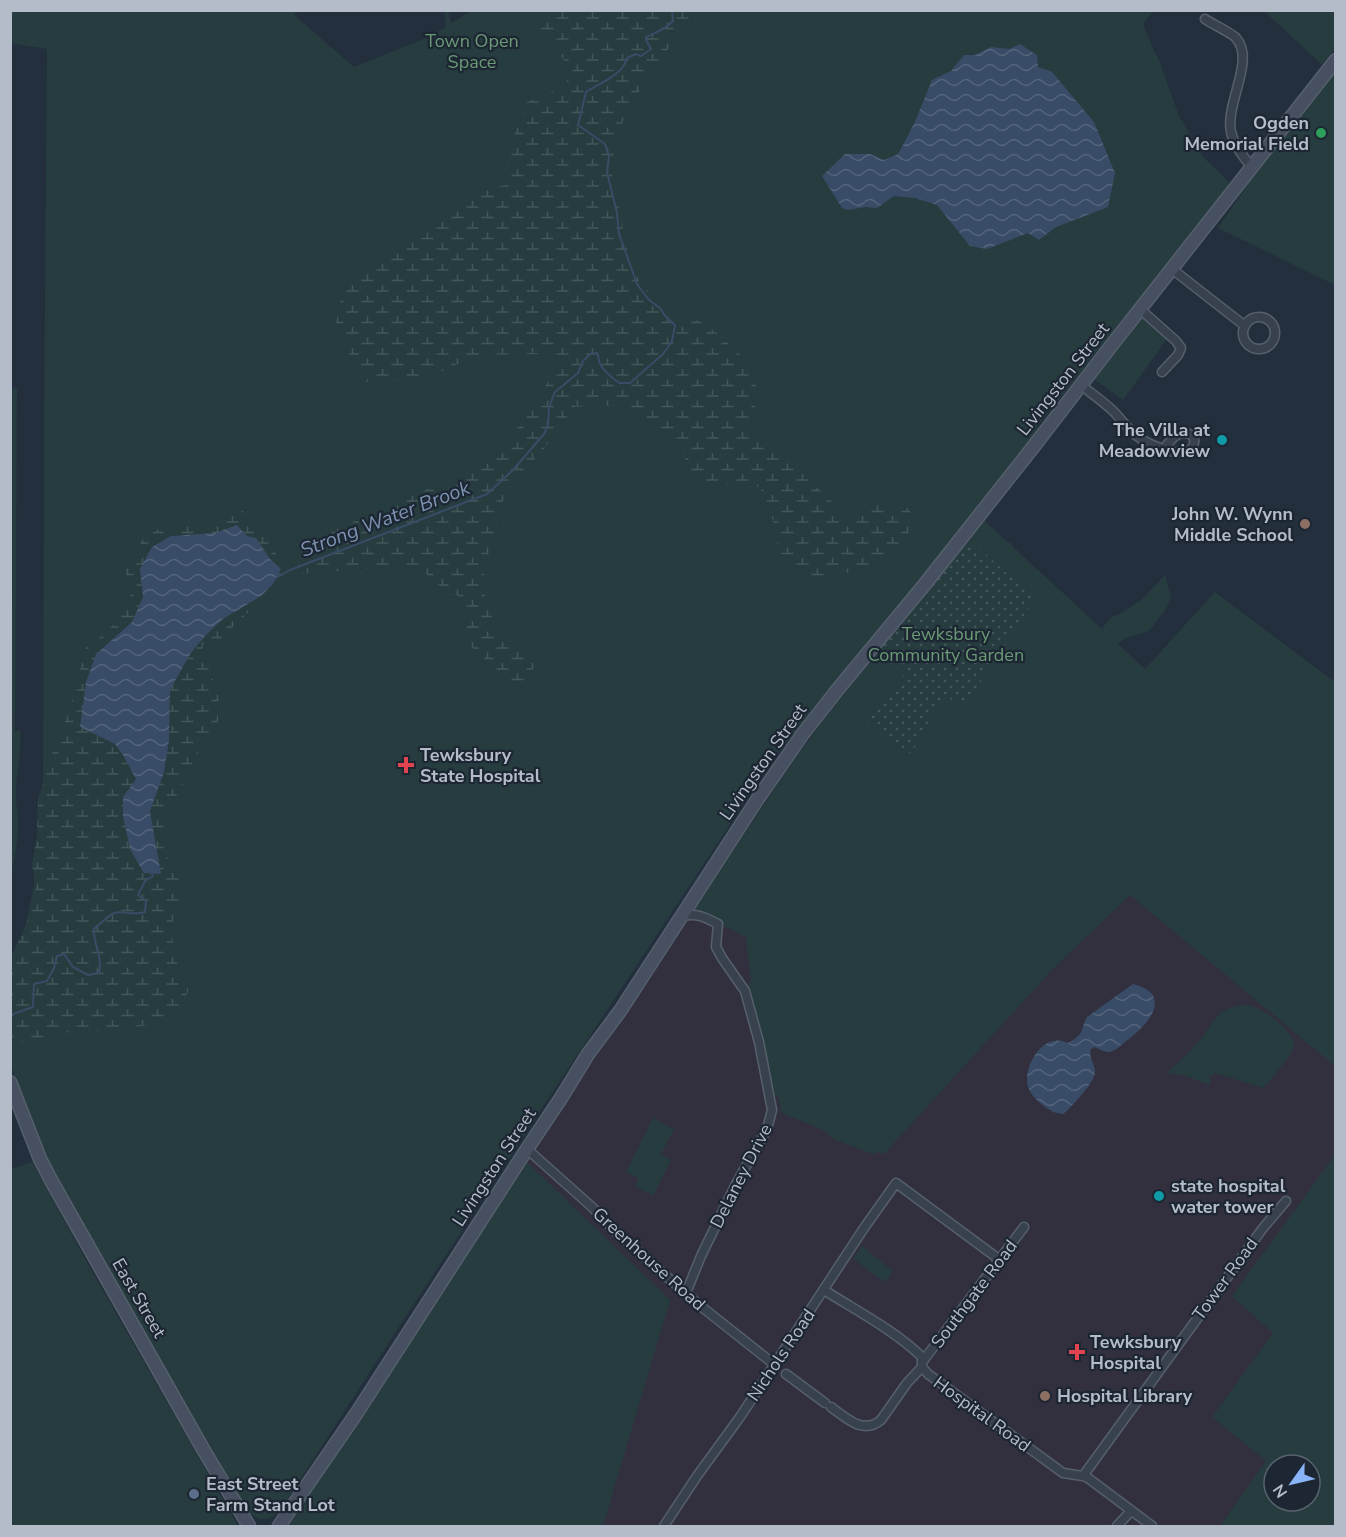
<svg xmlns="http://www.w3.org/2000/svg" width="1346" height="1537" font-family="'Nunito Sans',sans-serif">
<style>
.medical{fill:#32303f;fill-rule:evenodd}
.green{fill:#263c3f;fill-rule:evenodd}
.wetland{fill:url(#wetland-marsh)}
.garden{fill:url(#garden-dots)}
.water{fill:url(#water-waves)}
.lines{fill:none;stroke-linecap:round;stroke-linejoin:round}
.stream{stroke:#394c67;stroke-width:2}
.street-casing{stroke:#565f6c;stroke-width:11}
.secondary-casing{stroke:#565f6c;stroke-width:15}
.street{stroke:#38414e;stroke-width:8}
.secondary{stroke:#465061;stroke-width:12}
.leisure-dot{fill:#2e9e5b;stroke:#1d2633;stroke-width:2}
.culture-dot{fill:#0f9aa8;stroke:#1d2633;stroke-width:2}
.education-dot{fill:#8d6e63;stroke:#1d2633;stroke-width:2}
.health-dot{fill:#e0444e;stroke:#1d2633;stroke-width:2}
.service-dot{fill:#5c6f8a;stroke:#1d2633;stroke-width:2}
.labels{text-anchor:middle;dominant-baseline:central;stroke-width:4.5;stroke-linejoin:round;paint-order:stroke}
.park-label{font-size:18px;fill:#6b9a76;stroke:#1d2633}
.poi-label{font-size:18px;font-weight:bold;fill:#b4bcc9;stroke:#1d2633;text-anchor:start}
.street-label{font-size:18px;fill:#b4bcc9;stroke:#1d2633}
.water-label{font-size:20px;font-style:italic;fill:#7c92b1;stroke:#1d2633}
</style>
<defs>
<pattern id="wetland-marsh" width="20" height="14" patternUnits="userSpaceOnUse" patternTransform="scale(1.5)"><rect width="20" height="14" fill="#263c3f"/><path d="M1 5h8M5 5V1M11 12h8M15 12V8" fill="none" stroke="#435659"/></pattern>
<pattern id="garden-dots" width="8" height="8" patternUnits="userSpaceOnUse" patternTransform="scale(1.5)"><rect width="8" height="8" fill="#263c3f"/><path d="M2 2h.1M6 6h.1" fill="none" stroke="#435659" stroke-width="1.8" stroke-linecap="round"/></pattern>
<pattern id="water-waves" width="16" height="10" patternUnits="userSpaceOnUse" patternTransform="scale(1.5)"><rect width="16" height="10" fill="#394c67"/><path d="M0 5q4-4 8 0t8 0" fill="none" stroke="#53647b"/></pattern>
</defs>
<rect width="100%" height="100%" fill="#242f3e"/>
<!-- medical -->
<path class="medical" d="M984,520L1145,669L1215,592L1335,682V1526H289L550,1124L795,759L828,714ZM1274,1465H1310V1501H1274Z"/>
<!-- green -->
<g class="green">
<path d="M473,10L1153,11L1143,24L1154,51L1159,60L1179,116L1203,157L1230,183L1197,228H1195L1037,427V434L910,593L840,677L785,745L783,744L537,1116L382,1353L280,1511C270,1522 257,1522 247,1510L107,1268L60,1183L42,1146L11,1066V983L25,928L33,891L37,865L43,789L44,422L47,49L11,43V11H299L294,15L354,67L426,38L446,27L444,11H448L451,23Z"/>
<path d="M1264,11H1335V48L1322,65Z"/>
<path d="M1335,72V285L1218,228L1251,180Z"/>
<path d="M1142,317L1169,336L1123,400L1094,379Z"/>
<path d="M17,388L15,732L20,729C22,751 17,769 16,790C15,801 18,812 18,823C18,841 15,857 11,874L10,389Z"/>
<path d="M984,520L1006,541L1011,543L1012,546L1102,629L1110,618L1125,611L1141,600L1165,575L1171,598L1166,609L1149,631L1126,638L1118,644L1145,669L1215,592L1335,682V1066L1130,895L1053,969L884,1154L878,1152L873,1154L848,1145L832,1138L823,1130L782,1113L778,1095H773L767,1074L748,985L751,982L746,937L693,910L795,759L828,714Z"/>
<path d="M1241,1005C1246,1005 1251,1005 1255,1007C1266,1012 1296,1033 1294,1046C1293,1054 1269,1082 1263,1088L1215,1073L1210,1077L1211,1084H1207L1186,1076L1167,1073C1178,1062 1190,1052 1200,1040C1215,1021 1214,1010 1241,1005Z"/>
<path d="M653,1118L674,1129L661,1154L671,1160L653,1196L635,1186L639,1178L626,1172Z"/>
<path d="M1335,1155V1526H1220L1266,1461L1212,1417L1273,1333L1232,1296ZM1274,1465H1310V1501H1274Z"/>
<path d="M526,1161L670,1300L603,1526H289L394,1361Z"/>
<path d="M32,1162L94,1275L238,1526H11V1169Z"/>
<path d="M862,1246L893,1271L885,1282L853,1259Z"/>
</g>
<!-- wetland -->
<g class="wetland">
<path d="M557,11H694L627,109L616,142L612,174L621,216L625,243L639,281L654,297L675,315L699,321L716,332L749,363L753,371L757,393L756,404L749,426L797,468L843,513L866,515L869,514L870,508C882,500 913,498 912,521C911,536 890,561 878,568C865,575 851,571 837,574C828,575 820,580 811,580C804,580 800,575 795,571C790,566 783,561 780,554C778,550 778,545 777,541C774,526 770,501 760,489C744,471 723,494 704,485C691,478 688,462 681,451C678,447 675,441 671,436C664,427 649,425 639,419C633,416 626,410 619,407C608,404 586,406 574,407L544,449L514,482L502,503L484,570L482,589L489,604L494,626L509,647L519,651L551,648L517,688L464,640L467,625L457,595H448L430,576L410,566L299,574L296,547L492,461L529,413L552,375L554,354L478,355L424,379L361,382L336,322L345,280L405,248L487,190L509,184L507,153L527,102L563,87L573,70L534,27Z"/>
<path d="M235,508C264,517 274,552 287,577L279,583L217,642L203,644L202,654L211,671L214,684L219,698L218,722L214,734L196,755L183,784L165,816V846L169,864L177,875L182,888L180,900L175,908L171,932L177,963L189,990L175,1017L150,1025L91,1032L75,1031L21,1042L11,1046L10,960L37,900L32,863L37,836L38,799L56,742L68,715L86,647L103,635L117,621L131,595L125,569L143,539L166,524L212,526Z"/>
</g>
<!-- garden -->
<path class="garden" d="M968,538L1035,599L963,708L944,694L911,754L867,722L905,673L874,653Z"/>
<!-- water -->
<g class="water">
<path d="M1020,44L1037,55L1038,67L1052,72L1094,122L1115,173L1108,207L1056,227L1039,240L1028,233L987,249L970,246L937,205L915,198L894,196L877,208L865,207L848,210L842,208L822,176L845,154H870L884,160L898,154L914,124L932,80L951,71L964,55H975L991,47L1009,49Z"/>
<path d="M237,525L247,536L256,538L270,559L281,569L273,584L261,596L223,619L207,634L190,654L170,690L169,740L164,772L150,811L161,874L144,873L130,849L123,816V797L136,779L123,755L115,744L80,727L86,682L96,654L132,622L143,597L140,569L152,547L171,536L215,533Z"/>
<path d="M1133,984C1176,995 1146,1027 1125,1042C1121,1045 1114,1052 1109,1052C1105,1052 1099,1049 1095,1047L1091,1049C1088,1058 1095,1063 1095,1072C1095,1082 1074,1103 1067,1111L1063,1114C1059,1113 1053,1113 1050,1110C1041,1105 1027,1093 1027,1081C1026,1067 1038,1043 1054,1041C1059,1040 1063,1041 1068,1043C1086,1032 1079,1033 1087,1017Z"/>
</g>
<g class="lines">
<!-- stream -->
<g class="stream">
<path d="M274,579L290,570L487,494L513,470L544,434L548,425L549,407L555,392L578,373L583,361L590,354L597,353C599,356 598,360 600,363C602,371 613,378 619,383H630L663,354L672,341L675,325L665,316L661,309L648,299L637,284L619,234L617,213L607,172L609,156L605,144L578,125L586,92C600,83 623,75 627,58L636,54L641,56L651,49L646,40V37C656,32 665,30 673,21L672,10"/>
<path d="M10,1015L33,1007L34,984L47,981L54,968L57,956L64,954L73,967L88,975L99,973C103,957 93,944 94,929C99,925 109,915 114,913C123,910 133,916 145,912L146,901L138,895L145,881L153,876L151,871"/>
</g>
<!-- street casing -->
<g class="street-casing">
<g id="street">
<path d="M1205,19C1212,24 1232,33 1236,38C1256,60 1225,103 1231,132C1234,145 1243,157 1252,167"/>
<path d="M1172,269L1245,326"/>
<path d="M1140,309L1176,341L1181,348L1178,355L1162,372"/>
<circle cx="1259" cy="333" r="16"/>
<path d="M1081,385C1091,393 1101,400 1111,409C1120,417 1127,429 1137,436C1147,444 1174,455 1186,452C1193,450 1195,443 1194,437C1181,426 1171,439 1164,449"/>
<path d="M682,916C698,913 704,917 718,924L716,947L722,958L745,991L759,1042L772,1110L767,1129L736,1184L701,1256L686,1293"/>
<path d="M527,1149L592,1207L616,1232L698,1304L775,1365"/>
<path d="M824,1290C857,1311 894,1330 922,1357V1367L928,1374L1063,1473L1083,1476L1088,1478L1152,1526"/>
<path d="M923,1361L1024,1227"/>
<path d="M786,1374L825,1403"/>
<path d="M831,1407C846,1418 863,1435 881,1420L907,1383L922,1367"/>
<path d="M1083,1476L1263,1228L1286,1201"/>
<path d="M664,1526L697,1476L740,1417L864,1228L896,1183L1000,1260"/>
<path d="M1117,1526L1131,1511"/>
</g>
</g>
<!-- secondary casing -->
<g class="secondary-casing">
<g id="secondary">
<path d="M10,1082L40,1159L52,1182L203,1449L249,1526"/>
<path d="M279,1526L356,1414L527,1149L561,1098L588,1054L620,1011L757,800L802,735L838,689L925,584L1034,446L1111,346L1336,60"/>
</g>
</g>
<!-- street -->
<use href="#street" class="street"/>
<!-- secondary -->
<use href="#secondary" class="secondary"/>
</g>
<!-- markers -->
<circle class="leisure-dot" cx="1321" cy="133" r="6"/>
<g class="culture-dot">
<circle cx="1222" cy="440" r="6"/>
<circle cx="1159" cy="1196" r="6"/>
</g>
<g class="education-dot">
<circle cx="1305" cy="524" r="6"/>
<circle cx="1045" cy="1396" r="6"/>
</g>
<g class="health-dot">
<path d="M403 756h6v6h6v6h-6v6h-6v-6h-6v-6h6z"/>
<path d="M1074 1343h6v6h6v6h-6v6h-6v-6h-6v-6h6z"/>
</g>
<circle class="service-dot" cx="194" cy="1494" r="6"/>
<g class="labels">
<!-- park labels -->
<g class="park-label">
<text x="472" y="41">Town Open<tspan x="472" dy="21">Space</tspan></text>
<text x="946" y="634">Tewksbury<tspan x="946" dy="21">Community Garden</tspan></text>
</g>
<!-- poi labels -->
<g class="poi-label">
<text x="1309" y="123" text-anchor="end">Ogden<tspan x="1309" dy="21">Memorial Field</tspan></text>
<text x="1210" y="430" text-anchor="end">The Villa at<tspan x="1210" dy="21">Meadowview</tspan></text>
<text x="1293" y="514" text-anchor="end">John W. Wynn<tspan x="1293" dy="21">Middle School</tspan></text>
<text x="420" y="755">Tewksbury<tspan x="420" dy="21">State Hospital</tspan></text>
<text x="1171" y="1186">state hospital<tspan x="1171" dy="21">water tower</tspan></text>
<text x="1090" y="1342">Tewksbury<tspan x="1090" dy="21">Hospital</tspan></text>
<text x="1057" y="1396">Hospital Library</text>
<text x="206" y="1484">East Street<tspan x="206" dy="21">Farm Stand Lot</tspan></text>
</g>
<!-- street labels -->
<g class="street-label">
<text transform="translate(1063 379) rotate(-52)">Livingston Street</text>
<text transform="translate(763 762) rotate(-55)">Livingston Street</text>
<text transform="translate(494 1167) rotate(-57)">Livingston Street</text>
<text transform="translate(741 1176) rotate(-63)">Delaney Drive</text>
<text transform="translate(649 1259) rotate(42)">Greenhouse Road</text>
<text transform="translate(1225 1279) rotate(-54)">Tower Road</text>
<text transform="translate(974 1294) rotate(-53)">Southgate Road</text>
<text transform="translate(139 1298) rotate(60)">East Street</text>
<text transform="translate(781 1355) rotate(-56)">Nichols Road</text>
<text transform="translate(982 1414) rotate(36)">Hospital Road</text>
</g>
<!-- water labels -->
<g class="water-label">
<text transform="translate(385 519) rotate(-21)">Strong Water Brook</text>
</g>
</g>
<!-- border -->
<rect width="1346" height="1537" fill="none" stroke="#b4bcc9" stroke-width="24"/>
<!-- north arrow -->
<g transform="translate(1292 1483) rotate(236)"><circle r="28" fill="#1d2633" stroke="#59626f" stroke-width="1.5"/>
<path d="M0-4.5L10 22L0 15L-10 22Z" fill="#8ab4f8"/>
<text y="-9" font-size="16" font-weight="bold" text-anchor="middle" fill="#b4bcc9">N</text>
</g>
</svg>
